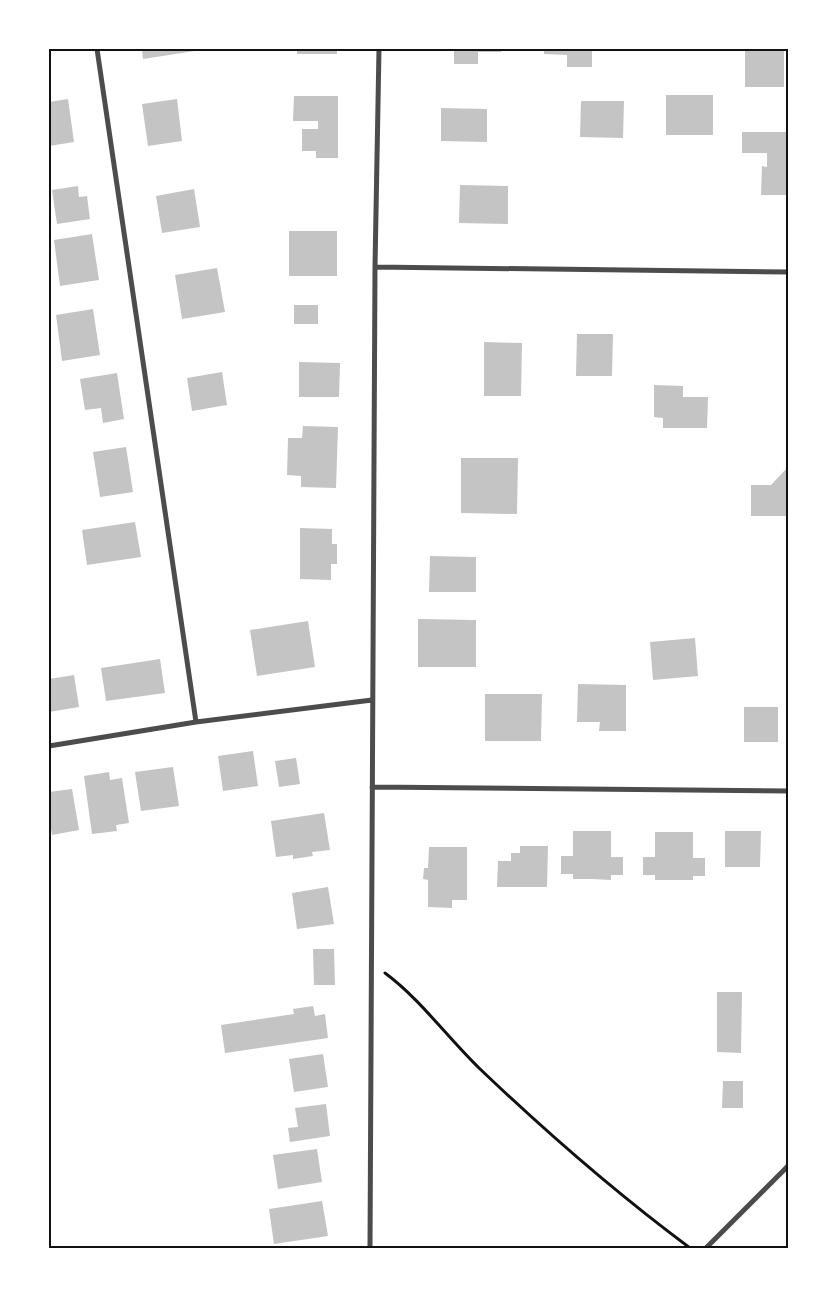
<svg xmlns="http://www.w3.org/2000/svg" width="837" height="1297" font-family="'Public Sans',sans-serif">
<rect width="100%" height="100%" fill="#fff"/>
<path fill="#c4c4c4" d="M142,49H194L195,51L143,59Z
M297,49H337V54H297Z
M454,49H502L501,52H478V64H454Z
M544,49H592V67H567V55L544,54Z
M760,49H776V51H784V87H745V51H760Z
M666,95H713V135H666Z
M294,96H338V158H316V151H302V129H318V121H293Z
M68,99L74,142L49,146V102Z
M177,99L182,141L148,146L142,104Z
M581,101H624L623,138L580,137Z
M441,108L487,109V142L441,141Z
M742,132H787L788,191H786V195H761L762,166L767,167V153H742Z
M460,185L508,186V224L459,223Z
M78,186L79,197L87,196L90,219L57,224L52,190Z
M194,189L200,227L162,233L156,196Z
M289,231H337V276H289Z
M92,234L99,280L60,286L54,240Z
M217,268L225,312L182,319L175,275Z
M294,305H318V324H294Z
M93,309L100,355L62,361L56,315Z
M577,334H613L612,376H576Z
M484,342L522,343L521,396H484Z
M299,362L340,363L339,397H299Z
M222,372L227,405L192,411L187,378Z
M117,373L124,419L103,423L101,408L85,410L80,379Z
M654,385L683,386V397H708L707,428H663V418L654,417Z
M303,426L338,427L336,488L301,487V476L287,475L288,438H302Z
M126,447L133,492L100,497L93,452Z
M461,458H518L517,514L461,513Z
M788,467V516H751V485H771Z
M135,522L141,557L87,565L82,530Z
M300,528L332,529V544H337V564H331V580L300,579Z
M430,556L476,557V592H429Z
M418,619L476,620V667H418Z
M308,621L315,667L257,676L250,630Z
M695,638L698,676L653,680L650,642Z
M160,659L165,693L106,701L101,668Z
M74,675L79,707L49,712V679Z
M578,684L626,685V731H599L600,722H577Z
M485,694H542L541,741H485Z
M744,707H778V742H744Z
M253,751L258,786L223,791L218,756Z
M296,758L300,784L279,787L275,761Z
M173,767L179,806L141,811L135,772Z
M109,772L110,780L122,778L129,823L116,825L117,831L92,834L84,776Z
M72,789L79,830L52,835L49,815V792Z
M324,813L330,850L312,852L313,856L293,859V855L276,857L271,821Z
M573,831H611V857H623V875H611V880L592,879H573V874H561V856H573Z
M725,831H761L760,867H725Z
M655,832H693V858H705V876H693V880H655V875H643V857H655Z
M520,846H548L547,887H497L498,861H511V853H520Z
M429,847H467V900H452V908L428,907V880L423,879L424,868H428Z
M328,887L334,924L297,929L292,893Z
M313,949H334L335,985H314Z
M717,992H742L741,1053L717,1052Z
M313,1006L315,1016L325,1014L328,1038L225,1053L221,1025L294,1014L293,1009Z
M323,1054L328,1087L294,1092L289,1059Z
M723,1081H743V1108H722Z
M326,1104L330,1136L290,1142L288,1128L298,1127L295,1108Z
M317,1149L322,1182L278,1189L273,1155Z
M322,1201L328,1236L274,1244L269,1209Z"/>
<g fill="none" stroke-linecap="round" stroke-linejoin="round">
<path stroke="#111" stroke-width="3" d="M385,973C419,998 448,1038 479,1068C546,1132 616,1193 690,1248"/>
<path stroke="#4c4c4c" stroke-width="5" d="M97,49L196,722
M375,267L788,272
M49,746L196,722L372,700
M372,787L788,791
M370,1248L375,267L379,49
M706,1248L788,1166"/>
</g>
<rect width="837" height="1297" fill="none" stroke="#ffffff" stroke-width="100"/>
<rect x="50" y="50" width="737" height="1197" fill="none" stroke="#111" stroke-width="2"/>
</svg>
